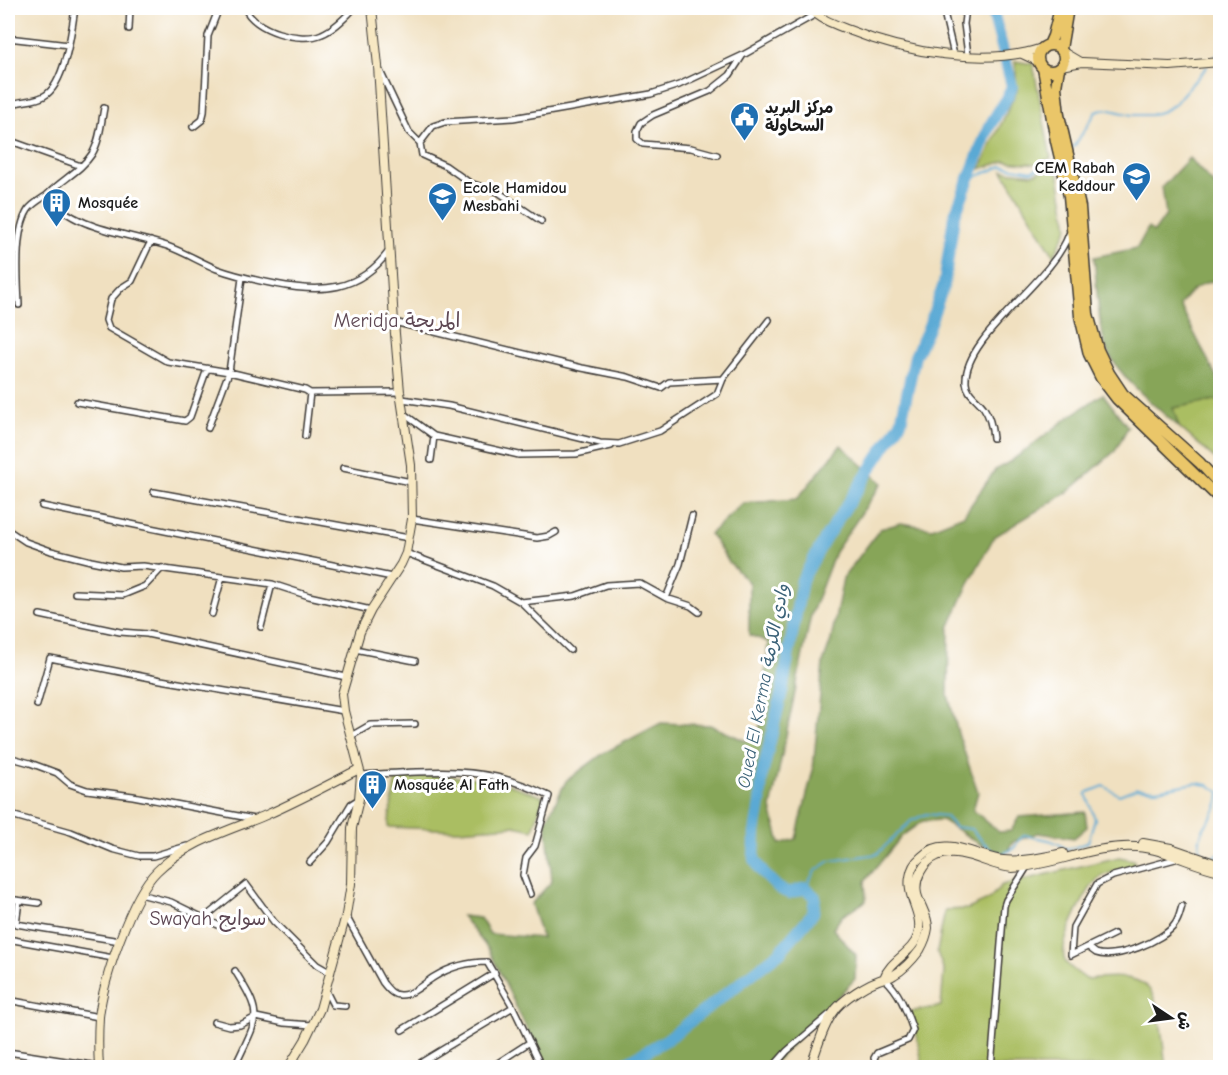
<svg xmlns="http://www.w3.org/2000/svg" width="1228" height="1075" font-family="'Comic Neue','Playpen Sans Arabic',sans-serif">
<rect width="100%" height="100%" fill="#fff"/>
<filter id="ink" filterUnits="userSpaceOnUse"><feTurbulence type="fractalNoise" baseFrequency=".0167" numOctaves="2"/><feDisplacementMap in="SourceGraphic" scale="12" xChannelSelector="R" yChannelSelector="G"/><feConvolveMatrix kernelMatrix="1 2 1 2 8 2 1 2 1" color-interpolation-filters="sRGB"/></filter>
<filter id="wash" filterUnits="userSpaceOnUse"><feTurbulence type="fractalNoise" baseFrequency=".008" numOctaves="4" result="noise"/><feDisplacementMap in="SourceGraphic" scale="24" xChannelSelector="R" yChannelSelector="G"/><feGaussianBlur stdDeviation="1.35" result="paint"/><feColorMatrix in="noise" values="0 0 0 0 0 0 0 0 0 0 0 0 0 0 0 0 0 1.4 0 .05"/><feComposite in="paint" operator="in"/></filter>
<g filter="url(#wash)">
<rect width="100%" height="100%" fill="#f0e0c0"/>
<path fill="#aabe62" stroke="#636d3f" stroke-width="1.5" d="M1015,61L1033,64L1051,158L1037,164L1005,161L980,169L1017,90Z
M1057,165L1068,227L1054,256L1003,171L1033,174Z
M1220,399V463L1179,427L1172,408Z
M426,775L494,779L544,797L533,830L514,826L458,830L388,827L396,777Z
M1119,857L1134,860V866C1123,869 1109,872 1099,878C1086,888 1057,946 1065,961C1069,968 1080,974 1086,979C1104,978 1131,973 1146,986C1161,997 1163,1048 1166,1067H923L917,1037L909,1012L941,1006L944,971L937,952L945,910L968,909L988,900L1002,885Z"/>
<path fill="#87a558" stroke="#52603a" stroke-width="1.5" d="M1189,158L1220,191V280C1202,281 1190,290 1180,305L1220,384V399L1173,408L1179,427C1158,409 1112,371 1105,344C1097,316 1097,285 1094,257L1137,248L1148,228L1154,232L1166,215L1162,187Z
M1103,394L1128,427L1115,451L1068,492L994,537L968,585L949,628L948,695L958,733L978,792L973,810L999,832L1011,831L1019,817L1085,812L1087,827L1074,838L1038,833L1013,842L1005,855L983,846L942,820L923,821L902,836L865,881L866,901L842,916L833,929L856,955L855,979L770,1067H545L489,950L462,916L480,918L490,934L542,938L531,904L552,881L546,821L566,781L604,753L661,723L710,725L746,741L760,727L768,642L749,635V583L729,562L710,534L743,503L797,499L841,445L882,483L835,552L811,615L771,808L780,844L796,839L813,770L823,663L831,640L843,578L880,529L901,523L932,528L964,515L995,470L1011,461L1069,417Z"/>
<g fill="none" stroke-linecap="round" stroke-linejoin="round">
<path stroke="#5aa9d4" stroke-width="2" d="M1212,60L1220,51
M1071,149L1075,145L1096,112L1106,109L1132,115H1151L1163,111L1174,105L1181,96L1207,67
M968,180L1002,166L1032,171L1057,160
M1209,859L1220,854
M805,888L815,871L830,861L877,854L911,821L926,814L945,816L955,827L971,829L992,851L1003,854L1014,848L1019,840L1025,835C1043,841 1049,836 1066,849L1076,847L1088,842L1095,819L1086,793L1104,786L1119,795L1137,788L1156,790L1196,783L1208,785L1220,792C1220,819 1195,824 1200,852L1205,856"/>
<path stroke="#5aa9d4" stroke-width="12" d="M617,1068L666,1040L779,953L813,913L815,897L805,888L789,893L778,888L763,873L754,859L755,833L760,803L762,775L782,691L802,580L825,539L901,422L915,356L927,331L944,284L954,217L989,127L1010,92L1012,86L992,8"/>
</g>
</g>
<g filter="url(#ink)">
<g fill="none" stroke-linecap="round" stroke-linejoin="round">
<defs>
<path id="street" d="M245,8C253,30 301,44 322,34C334,29 346,17 354,8
M943,8L954,55
M966,8L964,24L968,55
M129,29L130,8
M8,38L69,45
M380,71L409,132L420,143L433,126L445,122L513,118L651,94L679,85L743,55
M8,106C18,100 34,102 44,96C65,85 72,29 75,8
M193,127L202,120L204,112L208,36L219,8
M8,140L81,166
M420,143L422,155L446,166L470,183L498,192L541,221
M717,155L691,148L643,144L637,139V131L641,123L653,115L710,91L730,75L743,55L816,14
M47,195C61,180 81,171 92,154C100,141 101,123 104,108
M151,241L132,281L121,288L111,299L106,320L109,328L168,362L229,372L305,390L310,393L400,392
M19,305C18,279 14,232 28,210C32,204 41,199 47,195C73,230 128,233 167,246C184,252 200,262 217,269C236,276 255,280 275,284C321,293 359,292 389,251
M394,322L582,368L628,377L661,388L669,382L723,379
M402,399L449,406L600,443L619,444L660,431L717,394L723,379L769,320
M77,402L185,421L190,417L207,369
M404,414L434,436L519,455L576,454L611,446
M208,428L229,372L242,278
M305,436L310,393
M993,438C992,427 990,417 984,408C977,398 967,394 966,382C963,337 1052,282 1069,234
M431,460L434,436
M343,468L411,482
M154,492L409,538
M42,506L392,577
M412,519L537,538L549,536L556,532
M8,530L26,542L51,551L91,561L121,567L143,566L272,584L309,596L371,610
M406,553L493,586L521,602L570,650
M75,593L123,595L145,586L162,568
M666,598L680,564L692,516
M521,602L575,596L606,585L639,583L666,598L691,606L699,612
M212,614L222,577
M40,615L120,632L147,634L346,677
M261,627L272,584
M355,649L415,661
M37,705L50,658L161,680L344,711
M351,736L370,725L415,724
M8,757L30,763L57,773L70,784L87,790L133,796L254,819
M361,775C405,773 453,767 496,777C515,781 532,788 549,796L535,846L526,858L523,875L530,894
M11,815L71,832L112,849L139,856H153L187,846
M310,862L328,842L351,804L359,799
M140,894L171,902L226,929
M8,899L39,903
M19,901L16,924L120,941
M346,916L383,983C388,989 393,996 401,995C413,995 424,983 434,977C450,967 467,962 487,962L513,1007L542,1068
M204,918L246,884L274,922L317,965L331,973
M1114,934L1071,955L1073,927L1097,884L1113,876L1179,858
M8,939L113,958
M1088,947C1091,949 1093,951 1096,953C1115,960 1164,941 1175,924C1179,919 1180,912 1182,906
M235,971C263,1016 259,1015 237,1062
M326,991L333,1005L345,1006
M8,1000L99,1017
M214,1022L229,1026L240,1025L256,1017L284,1023L312,1025
M402,1030L495,973
M8,1052L98,1066
M813,1059L824,1068
M412,1068L513,1007
M490,1068L530,1042
M772,1068L787,1051L830,1014
M877,1068L874,1058L877,1053L908,1040L913,1030C906,1010 900,992 884,978
M991,1068L1004,906L1006,900L1027,867"/>
<path id="secondary" d="M810,8C821,20 834,24 849,30C903,52 986,67 1042,48
M1063,52L1080,62
M1022,54L1039,62
M1061,66L1082,62L1170,66L1220,62
M1143,843L1171,848L1220,865
M884,978C890,960 913,953 918,935C924,914 906,898 910,877C911,869 915,862 921,857C945,833 976,857 1003,860C1022,862 1045,857 1063,853
M99,1068C98,1051 98,1034 99,1017C103,981 131,896 157,871C186,842 229,831 266,815C298,801 328,785 359,769
M288,1068L305,1040L320,1009L346,915L351,884L352,828L359,799L361,775L344,711L342,694L360,632L371,610L401,564L406,553L412,519L411,465L400,392L394,322L378,66L372,8
M810,1068C817,1050 822,1028 833,1013C841,999 870,982 885,978C892,976 888,979 894,975C903,970 914,958 920,950C924,943 927,936 928,928C928,915 920,906 917,894C914,879 923,862 937,856C960,845 988,866 1012,868C1053,866 1094,844 1136,847C1166,849 1191,865 1220,871"/>
<path id="highway" d="M1038 58a13 13 0 1 1 26 0a13 13 0 1 1-26 0Z
M1049,45L1053,36L1060,8
M1061,49L1068,8
M1043,68L1056,141L1069,196L1080,316L1089,354L1101,378L1117,399L1220,499
M1059,68L1056,87L1059,115L1080,207L1088,314L1098,350L1109,373L1123,394L1200,463L1220,485"/>
</defs>
<use href="#street" stroke="#3c3935" stroke-width="8"/>
<use href="#secondary" stroke="#3c3935" stroke-width="10"/>
<use href="#highway" stroke="#3c3935" stroke-width="13"/>
<use href="#street" stroke="#fff" stroke-width="5"/>
<use href="#secondary" stroke="#f7e8c3" stroke-width="8"/>
<use href="#highway" stroke="#eac669" stroke-width="10"/>
</g>
</g>
<defs>
<symbol id="civic-pin" viewBox="-11 -11 22 30"><path d="M0 17L-7.5 6A9.5 9.5 0 1 1 7.5 6Z" fill="#1f6fb2" stroke="#fff"/><path d="M-.6-6.5H3V-4.5H.6V-3L4-1V1h2V6H-6V1h2V-1L-.6-3ZM-1.2 2.5V6h2.4V2.5Z" fill="#fff"/></symbol>
<symbol id="school-pin" viewBox="-11 -11 22 30"><path d="M0 17L-7.5 6A9.5 9.5 0 1 1 7.5 6Z" fill="#1f6fb2" stroke="#fff"/><path d="M0-5L7-2L0 1L-7-2ZM-4 1L0 2.5L4 1V4Q0 6-4 4Z" fill="#fff"/></symbol>
<symbol id="building-pin" viewBox="-11 -11 22 30"><path d="M0 17L-7.5 6A9.5 9.5 0 1 1 7.5 6Z" fill="#1f6fb2" stroke="#fff"/><path d="M-4-6H4V6H1V3H-1V6H-4ZM-2.5-4.3h1.7v1.8h-1.7ZM.8-4.3h1.7v1.8H.8ZM-2.5-1h1.7V.8h-1.7ZM.8-1h1.7V.8H.8Z" fill="#fff"/></symbol>
</defs>
<g fill-rule="evenodd">
<use href="#civic-pin" x="728" y="100" width="33" height="45"/>
<use href="#school-pin" x="1120" y="160" width="33" height="45"/>
<use href="#school-pin" x="426" y="180" width="33" height="45"/>
<use href="#building-pin" x="40" y="186" width="33" height="45"/>
<use href="#building-pin" x="356" y="768" width="33" height="45"/>
</g>
<g text-anchor="middle" stroke-width="6" stroke-linejoin="round" paint-order="stroke">
<g font-size="16" font-weight="bold" fill="#1c1c1c" stroke="#fff" text-anchor="start">
<text x="765" y="113">مركز البريد<tspan x="765" dy="18">السحاولة</tspan></text>
<text x="1115" y="173" text-anchor="end">CEM Rabah<tspan x="1115" dy="18">Keddour</tspan></text>
<text x="463" y="193">Ecole Hamidou<tspan x="463" dy="18">Mesbahi</tspan></text>
<text x="78" y="208">Mosquée</text>
<text x="394" y="790">Mosquée Al Fath</text>
</g>
<g font-size="18" font-style="italic" fill="#3b6278" stroke="#fff">
<text transform="translate(763 686) rotate(-79)" y="6">Oued El Kerma وادي الكرمة</text>
</g>
<g font-size="20" fill="#5e4854" stroke="#fff">
<text x="397" y="327">Meridja المريجة</text>
<text x="208" y="925">Swayah سوايح</text>
</g>
</g>
<rect width="1228" height="1075" fill="none" stroke="#fff" stroke-width="30"/>
<g transform="translate(1171 1018) rotate(103)" stroke="#ffffff" stroke-width="4.5" paint-order="stroke">
<path d="M0-4.5L10 22L0 15L-10 22Z" fill="#1c1c1c"/>
<text y="-9" font-size="16" font-weight="bold" text-anchor="middle" fill="#1c1c1c">ش</text>
</g>
</svg>
